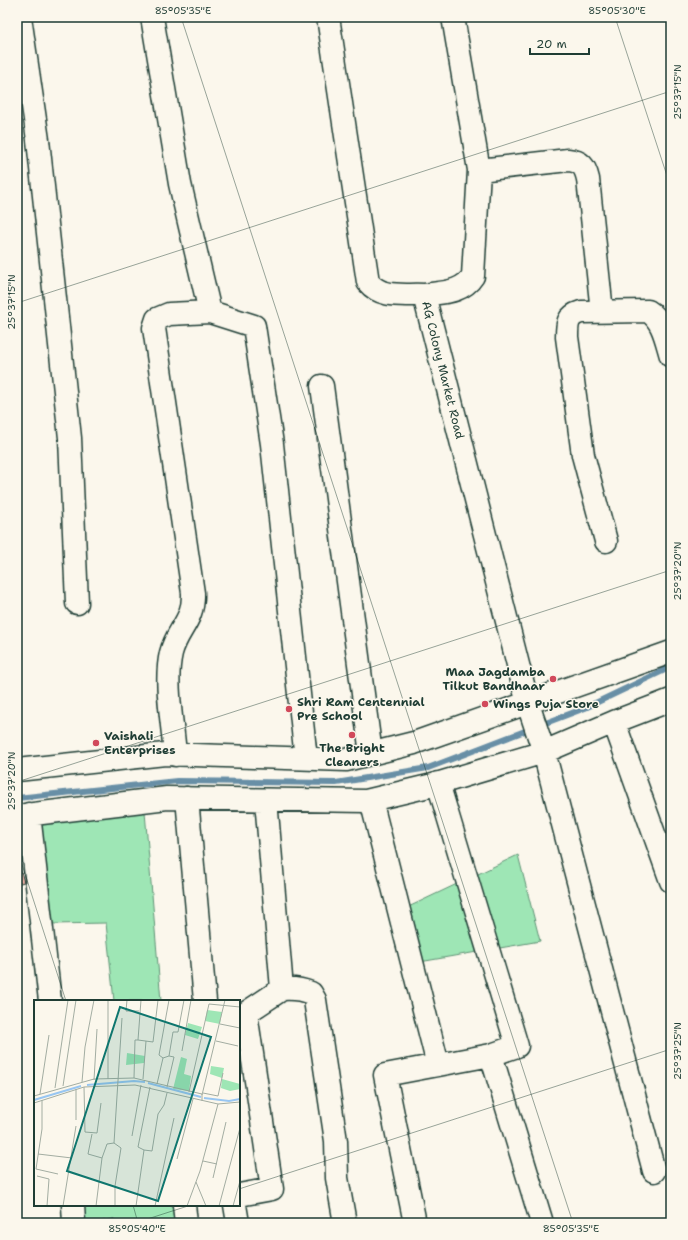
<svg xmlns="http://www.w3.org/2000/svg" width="688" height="1240" font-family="'Shantell Sans',sans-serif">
<rect width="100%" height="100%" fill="#fbf7ec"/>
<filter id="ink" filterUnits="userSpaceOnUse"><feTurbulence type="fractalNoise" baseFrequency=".025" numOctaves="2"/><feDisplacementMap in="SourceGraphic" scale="8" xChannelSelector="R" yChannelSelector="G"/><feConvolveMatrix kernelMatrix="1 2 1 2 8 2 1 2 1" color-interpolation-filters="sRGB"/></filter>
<g filter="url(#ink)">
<path fill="#9ee6b5" stroke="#5e9274" d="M144,800L161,1001H114L106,923L53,924L40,861L35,821Z
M518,855L540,941L414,963L400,911Z
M84,1205H181L183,1223H79Z"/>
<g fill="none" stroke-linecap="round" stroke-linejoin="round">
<path stroke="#688fa6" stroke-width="6" d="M17,798L177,781L336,783L428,768L585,708L671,667"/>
</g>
<path fill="#e3aa9f" stroke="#1f3d34" d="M25,824L29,857L17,858V825Z
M17,858L24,882L17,884Z
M114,1219L115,1223H95Z"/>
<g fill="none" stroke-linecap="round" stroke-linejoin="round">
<defs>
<path id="minor" d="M20,17L38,140L70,438L77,603
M152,17L180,184L210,312L254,326L272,444L306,759
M328,17L368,282C382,299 403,294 424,295
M453,17L479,170L473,276C462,293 443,292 424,295L528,704L544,752L654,1171
M479,170L568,160C581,161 585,166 588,179L602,312
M322,386L371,754
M606,541L583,455L567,337C567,324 567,316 581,312L648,311C663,320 666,340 671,356
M614,722L671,881
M175,755C173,724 164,683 171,653C177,629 194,621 193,593L154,328L157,319L169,314L210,312
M17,770L165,754L346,760L414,743L671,652
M438,783L517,1046L491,1055
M187,798L205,1001
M266,800L282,989C294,988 301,989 311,993L315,1000L336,1141L337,1178L345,1223
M371,800L438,1065
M29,814L50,1001
M17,816L167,798L366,801L433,785L544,752L614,722L671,700
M239,1195L272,1189L246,1013L282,989
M73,1205L74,1223
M184,1205L186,1223
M235,1205L238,1223
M415,1223L385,1075L491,1055L542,1223"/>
</defs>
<use href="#minor" stroke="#1f3d34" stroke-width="25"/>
<use href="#minor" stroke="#fbf7ec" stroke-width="22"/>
</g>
</g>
<path fill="none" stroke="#1f3d34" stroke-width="1" stroke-opacity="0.45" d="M181,17L573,1223M615,17L671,188M17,303L671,91M17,782L671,570M17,849L66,1001M239,1189L671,1049M133,1205L138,1223M135,1223L191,1205"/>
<g fill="#d1495b" stroke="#fbf7ec" stroke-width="1.5">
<circle cx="553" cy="679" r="4"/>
<circle cx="485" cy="704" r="4"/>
<circle cx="289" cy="709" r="4"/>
<circle cx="352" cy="735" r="4"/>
<circle cx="96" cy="743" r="4"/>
</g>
<g text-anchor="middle" stroke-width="3" stroke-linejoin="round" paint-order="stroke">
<g font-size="12" fill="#1f3d34" stroke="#fbf7ec">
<text transform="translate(443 370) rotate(76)" y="4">AG Colony Market Road</text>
</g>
<g font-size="12" font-weight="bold" fill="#1f3d34" stroke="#fbf7ec" text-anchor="start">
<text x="545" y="676" text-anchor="end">Maa Jagdamba<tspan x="545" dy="14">Tilkut Bandhaar</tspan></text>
<text x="297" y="706">Shri Ram Centennial<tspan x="297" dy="14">Pre School</tspan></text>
<text x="493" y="708">Wings Puja Store</text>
<text x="104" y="740">Vaishali<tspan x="104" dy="14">Enterprises</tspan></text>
<text x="352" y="752" text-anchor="middle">The Bright<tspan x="352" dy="14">Cleaners</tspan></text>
</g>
</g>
<g transform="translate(34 1000)">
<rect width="206" height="206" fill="#fbf7ec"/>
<path d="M173,10L188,12L186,24L171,21ZM154,23L168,27L164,39L151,35ZM93,53L111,56L110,63L92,65ZM147,57L153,59L150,74L157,76L155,91L139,89ZM177,66L190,68L188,78L176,74ZM188,79L206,84V89L196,91L187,88Z" fill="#9ee6b5"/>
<path fill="none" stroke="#98c6f2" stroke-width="2" d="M114,83L167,97M53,85L100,81L111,82M170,98L195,101L206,99M0,100L47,86"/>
<path fill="none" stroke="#a3ada2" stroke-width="1" d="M93,0L92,11H105M107,0L104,40L119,42L124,0M186,24L206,28M182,41L204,46M148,51L157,0M129,58L135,56L139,32H144L150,0M100,78L101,40H104M74,79V0M109,79L112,41M60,80L63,29M48,82L51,47L60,0M123,84L129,58L125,55L135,0M29,86L42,0M50,87L51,132L63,133L67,103M133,87L140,57L135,56M21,88L34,0M42,89V120M155,92L175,4L206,7M169,93L184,96L189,73M6,94L15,35M168,95L191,0M0,96L60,79L100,78L168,94V101M8,100V129L2,169L24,174M0,103L50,87L101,85L184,104L206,102M58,134L54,154L68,158M98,136L107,85M80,143L87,148L81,186V206M110,150L118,151L124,114L130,105L133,93M4,154L38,158M143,159L159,99M169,161L183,164M3,176L15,179L13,206M179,178L192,122M162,182L172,206M29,206L42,126M62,206L68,158L73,144L80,143L88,18M102,206L110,150L104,147L116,87M121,206L140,118M153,206L166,171L184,104M185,206L206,128M199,206L206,181"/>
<path fill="#0f766e" fill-opacity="0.15" stroke="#0f766e" stroke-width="2" d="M86,7L177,37L124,201L33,171Z"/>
<rect width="206" height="206" fill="none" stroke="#1f3d34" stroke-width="2"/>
</g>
<rect width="688" height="1240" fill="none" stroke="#fbf7ec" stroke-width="44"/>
<path d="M530 48v6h59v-6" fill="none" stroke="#1f3d34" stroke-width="2"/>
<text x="536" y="48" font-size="12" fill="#1f3d34" stroke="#fbf7ec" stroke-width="3" paint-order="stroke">20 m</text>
<rect x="22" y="22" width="644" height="1196" fill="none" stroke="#1f3d34" stroke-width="1.5"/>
<g font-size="10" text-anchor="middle" fill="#1f3d34">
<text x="183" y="14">85°05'35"E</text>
<text x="617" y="14">85°05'30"E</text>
<text transform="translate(677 92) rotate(-90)" y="4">25°37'15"N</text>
<text transform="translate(11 302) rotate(-90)" y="4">25°37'15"N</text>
<text transform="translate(677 571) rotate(-90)" y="4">25°37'20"N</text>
<text transform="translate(11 781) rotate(-90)" y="4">25°37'20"N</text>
<text transform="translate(677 1051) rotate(-90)" y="4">25°37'25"N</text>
<text x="137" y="1232">85°05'40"E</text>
<text x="571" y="1232">85°05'35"E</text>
</g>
</svg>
